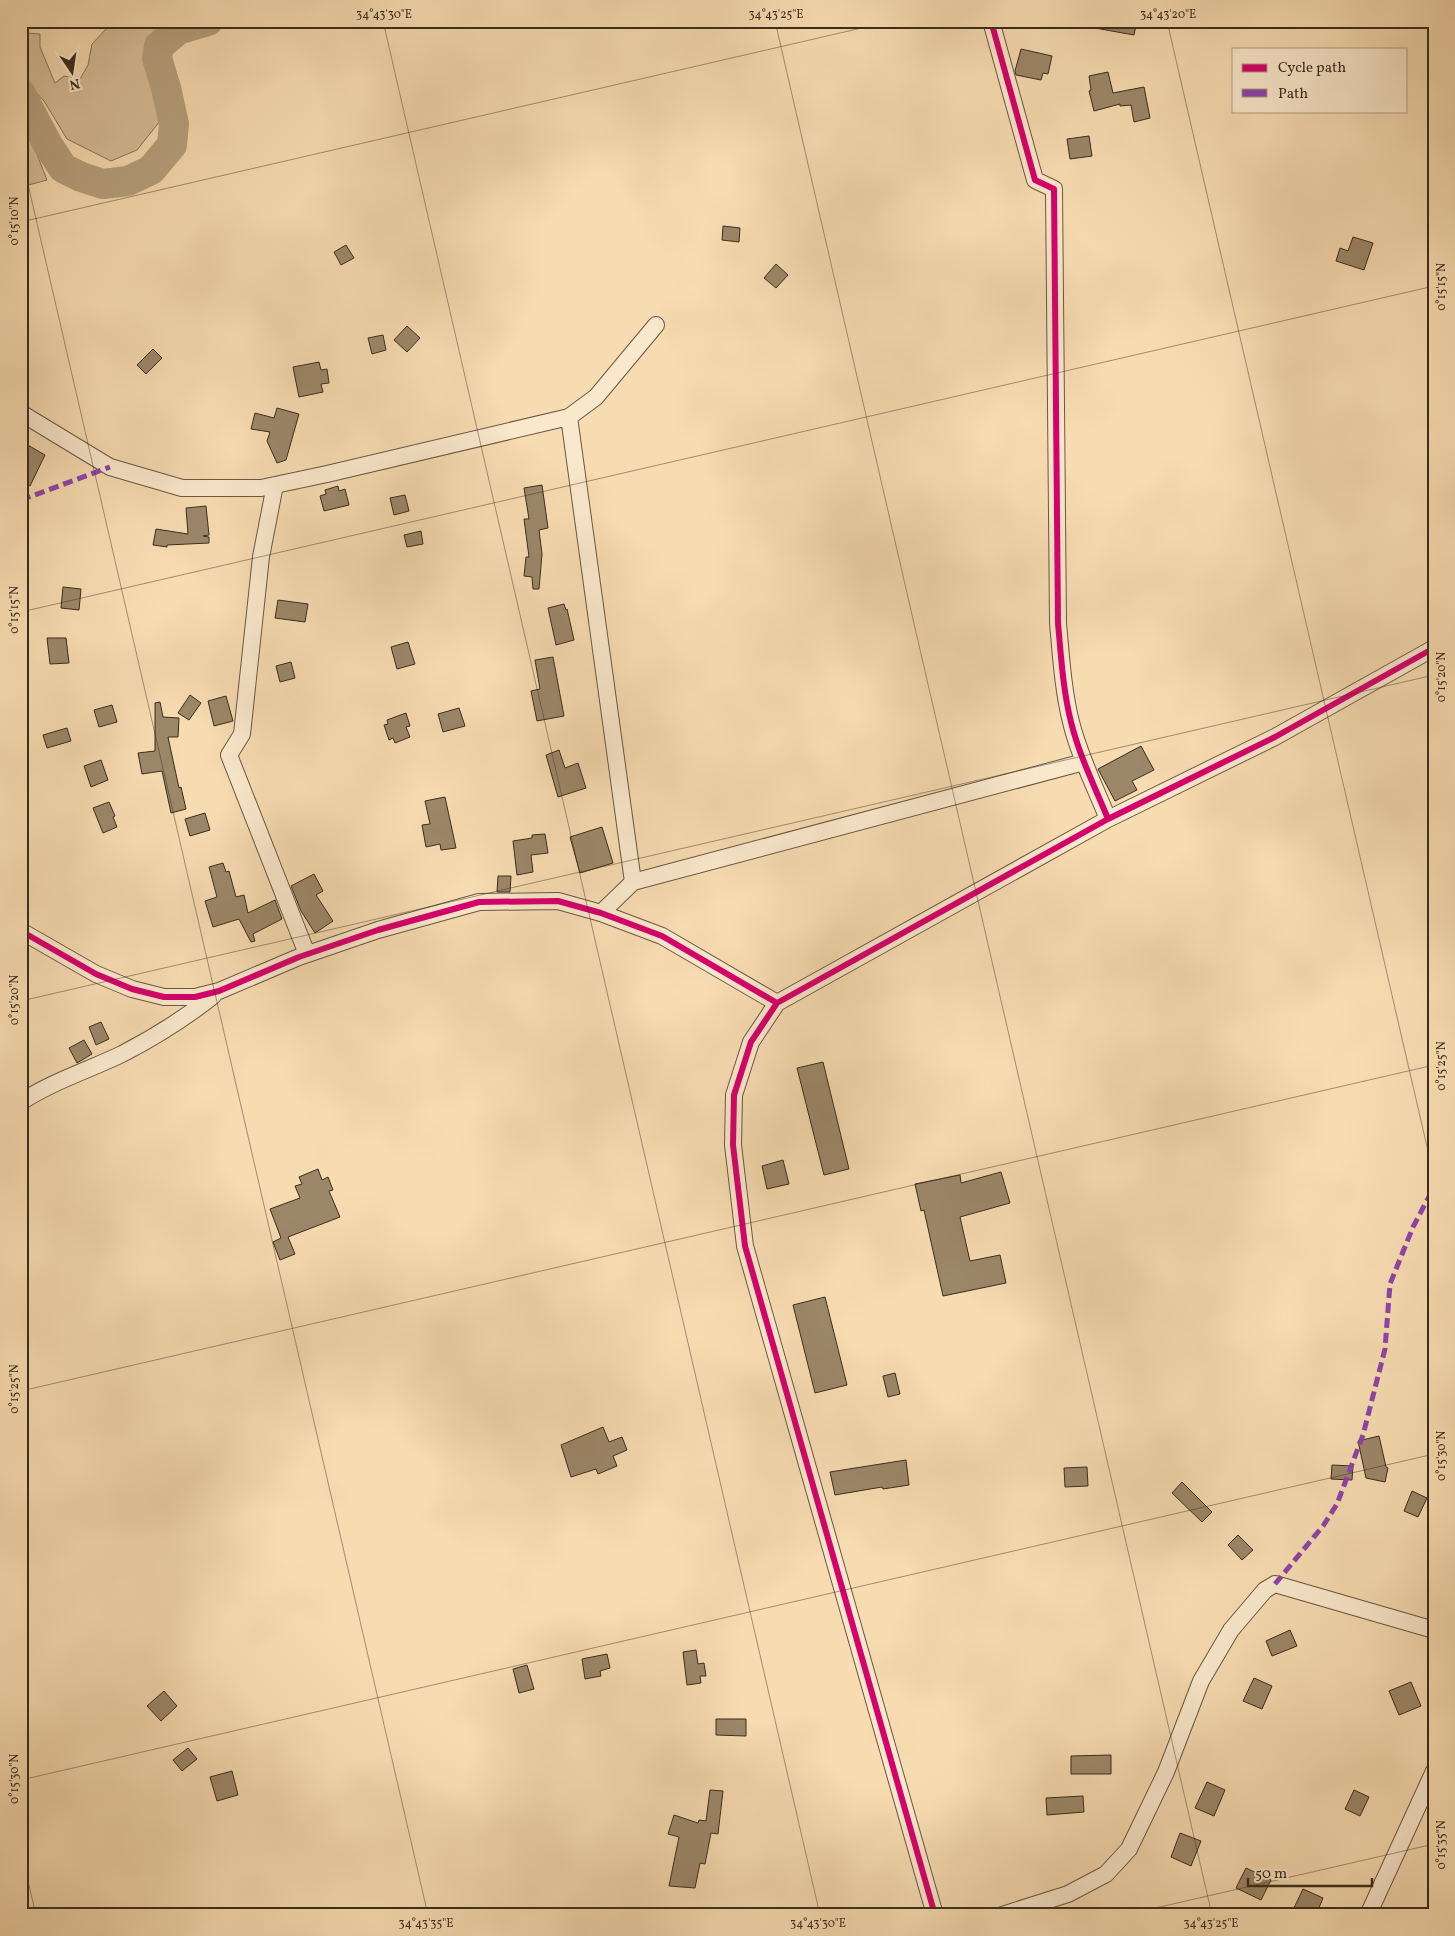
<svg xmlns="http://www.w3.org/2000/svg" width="1455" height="1936" font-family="Vollkorn,serif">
<rect width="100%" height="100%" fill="#f7dbb1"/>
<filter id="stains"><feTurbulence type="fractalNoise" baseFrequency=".004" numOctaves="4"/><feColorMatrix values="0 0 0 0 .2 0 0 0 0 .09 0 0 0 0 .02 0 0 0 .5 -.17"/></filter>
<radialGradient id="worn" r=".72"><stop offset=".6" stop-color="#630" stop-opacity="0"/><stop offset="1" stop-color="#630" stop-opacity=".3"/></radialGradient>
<path fill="#d7bd98" stroke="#88755a" d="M111,21L167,22L155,33L146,61L164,116L137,150L111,161L67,139L44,101L21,76V30L26,33L40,34V47L55,83L64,76L80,79L88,65L92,44L109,26Z
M21,126L33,144L47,180L21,187Z"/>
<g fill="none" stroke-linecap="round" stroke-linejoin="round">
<path stroke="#b6a07e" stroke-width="30" d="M21,94L48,145L63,168L81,177L103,184L128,181L151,170L172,145L174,124L166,88L157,58L159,46L178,30L208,21"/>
</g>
<path fill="#9c8769" stroke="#392d1c" d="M1096,21H1137L1134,35L1095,28Z
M1021,49L1052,56L1048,74L1043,73L1041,80L1016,75L1015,71Z
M1108,72L1113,93L1144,87L1150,118L1134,122L1131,105L1120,106V104L1094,111L1089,91L1091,90L1089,76Z
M1089,136L1092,156L1070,159L1067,139Z
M723,226L740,228L739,242L722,240Z
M1353,237L1373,243L1364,270L1336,261L1340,248L1348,251Z
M346,245L354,258L341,265L334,252Z
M776,264L788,275L776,288L764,278Z
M407,326L420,338L407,352L394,340Z
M383,335L386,350L372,354L368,338Z
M153,349L162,358L146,374L137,365Z
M319,362L321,370L327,369L329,383L321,384L323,392L299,397L293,367Z
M277,408L299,414L286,460L277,463L267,441L270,432L251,429L255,413L274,418Z
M26,444L45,455L30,486L21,482V452Z
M542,485L548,528L539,530L542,554L539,589H533L532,577L524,576L526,557H529L524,519H529L524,488Z
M338,486L339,491L345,489L349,505L324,511L320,496L326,494L325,490Z
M405,495L409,511L394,515L390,498Z
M206,506L209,535L203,536L209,537V543L167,545V547L153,545L156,529L188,534L186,508Z
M421,531L423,544L407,547L404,535Z
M63,587L81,589L79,610L61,608Z
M278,600L308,604L305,622L275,618Z
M564,604L566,610L567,609L574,640L556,645L548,608Z
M47,638H66L69,663L50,664Z
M408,642L415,664L397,669L391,647Z
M553,657L564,716L537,721L531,691L540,689L535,660Z
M291,662L295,678L280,682L276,666Z
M190,695L201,703L189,720L178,713Z
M226,696L233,721L214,726L208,701Z
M160,702L163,717L179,718L178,737H168L179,788L181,787L186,809L171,813L162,771L142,774L138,753L155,751V703Z
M112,705L117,722L99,727L94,710Z
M459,708L465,726L443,732L438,714Z
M406,713L410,726L406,727L410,737L395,743L393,738L389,740L384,725L388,724L387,720Z
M67,728L71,741L47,748L43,735Z
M1141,746L1154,770L1132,781L1137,790L1115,801L1098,769Z
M559,750L565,768L578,763L586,788L558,797L546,755Z
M101,760L108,780L91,787L84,766Z
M445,797L456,848L441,850L440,844L426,847L422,825L430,824L425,801Z
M109,802L115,816L113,817L117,827L103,833L93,808Z
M205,813L210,830L190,836L185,819Z
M602,827L613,863L580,873L570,837Z
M545,834L548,853L531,855L533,872L517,875L513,841L532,838V835Z
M223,863L226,872L229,871L236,897L244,895L248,913L275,900L282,919L253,934L255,941L251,942L239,919L213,927L205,901L217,897L209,867Z
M314,874L323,891L316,895L333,921L315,933L301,911L291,886Z
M498,876H511L510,892H497Z
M101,1022L109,1039L96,1045L89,1027Z
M84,1040L92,1054L77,1063L69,1048Z
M823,1062L849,1169L824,1175L797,1068Z
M783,1160L789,1184L767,1189L762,1166Z
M318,1169L322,1180L328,1177L333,1190L329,1191L340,1217L288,1237L295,1254L280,1260L273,1242L281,1238L270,1209L300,1198L295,1186L302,1184L299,1177Z
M1001,1172L1010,1203L960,1217L970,1261L1000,1255L1006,1283L943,1296L924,1210L921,1211L915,1184L960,1175L961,1183Z
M825,1297L847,1385L815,1393L793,1305Z
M895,1373L900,1394L888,1397L883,1376Z
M603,1427L609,1442L622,1437L627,1450L613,1456L617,1466L598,1474L596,1469L571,1477L561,1445Z
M1379,1436L1386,1467L1388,1468L1385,1482L1366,1478L1358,1441Z
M906,1460L909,1485L883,1489L882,1487L835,1495L830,1472Z
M1332,1465L1353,1466L1352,1480L1331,1479Z
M1087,1467L1088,1486L1065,1487L1064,1468Z
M1182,1482L1212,1512L1202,1522L1172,1493Z
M1412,1491L1427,1498L1418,1517L1404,1511Z
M1238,1535L1253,1550L1242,1560L1228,1545Z
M1290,1630L1297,1646L1272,1656L1266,1641Z
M696,1650L698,1664L704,1663L706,1676H700L701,1683L687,1685L683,1652Z
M607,1654L610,1668L600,1671L601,1676L585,1679L582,1659Z
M527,1665L534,1689L519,1693L513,1669Z
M1254,1678L1272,1686L1262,1709L1243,1701Z
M1411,1682L1421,1706L1399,1715L1389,1691Z
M164,1691L177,1706L161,1721L147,1706Z
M716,1719H746V1736L716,1735Z
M188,1748L197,1759L182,1771L173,1760Z
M1111,1755V1774H1071V1756Z
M232,1771L238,1795L217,1801L210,1777Z
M1207,1782L1225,1790L1214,1816L1195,1808Z
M710,1790L723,1791L718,1834L711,1833L705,1864L700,1863L695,1888L669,1886L679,1837L668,1834L674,1815L698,1823L699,1820L706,1821Z
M1354,1790L1369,1797L1360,1816L1345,1809Z
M1083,1796L1084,1812L1047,1815L1046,1798Z
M1180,1833L1201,1841L1191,1866L1171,1857Z
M1246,1868L1271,1880L1261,1900L1236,1888Z
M1303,1889L1323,1898L1316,1915H1303L1293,1910Z"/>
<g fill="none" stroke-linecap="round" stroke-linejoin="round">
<defs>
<path id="minor" d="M991,21L1035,180L1054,189L1058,623C1061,656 1063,690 1071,722C1079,755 1095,787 1108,819
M21,413L110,467L182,488H261L327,474L569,417L596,397L656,325
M569,417L633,882
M275,485L261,557L242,734L229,755L307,954
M601,913L633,882L1084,762
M21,931L96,974L132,989L164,997H195L219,991L299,957L378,930L479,902L558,901L601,913L662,936L777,1003
M21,1102C53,1081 89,1070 122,1054C155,1037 185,1018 213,996
M935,1915L745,1246L733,1145L734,1095L751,1042L777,1003L1108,819L1275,737L1434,648
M1002,1915L1068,1894L1106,1874L1129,1849L1166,1772L1201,1681L1231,1630L1265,1590L1275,1584L1434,1630
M1368,1915L1434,1771"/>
</defs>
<use href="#minor" stroke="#685841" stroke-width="18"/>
<use href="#minor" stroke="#fae8cc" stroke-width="16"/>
<path stroke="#8e44ad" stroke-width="5" stroke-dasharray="10 5" stroke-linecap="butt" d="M21,500L110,467
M1275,1584L1323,1526L1337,1504L1363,1435L1385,1349L1390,1284L1413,1227L1434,1187"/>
<defs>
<path id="cycleway" d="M991,21L1035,180L1054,189L1058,623C1061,656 1063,690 1071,722C1079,755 1095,787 1108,819
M21,931L96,974L132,989L164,997H195L219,991L299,957L378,930L479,902L558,901L601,913L662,936L777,1003
M935,1915L745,1246L733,1145L734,1095L751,1042L777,1003L1108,819L1275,737L1434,648"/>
</defs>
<use href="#cycleway" stroke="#fae8cc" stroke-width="9"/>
<use href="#cycleway" stroke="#d6006c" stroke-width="6"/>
</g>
<path fill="none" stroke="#392d1c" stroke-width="1" stroke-opacity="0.45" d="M383,21L820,1915M775,21L1212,1915M1167,21L1434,1177M21,154L428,1915M21,222L892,21M21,612L1434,286M21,1001L1434,675M21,1391L1434,1065M21,1780L1434,1454M21,1852L36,1915M1125,1915L1434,1844"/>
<rect width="1455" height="1936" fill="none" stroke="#f7dbb1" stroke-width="55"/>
<rect x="1232" y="48" width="175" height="65" fill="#fae8cc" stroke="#ad9d86"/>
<rect x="1242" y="64" width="25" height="8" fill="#d6006c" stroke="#ad9d86"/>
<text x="1278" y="72" font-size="15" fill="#392d1c">Cycle path</text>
<rect x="1242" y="89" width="25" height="8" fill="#8e44ad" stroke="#ad9d86"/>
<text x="1278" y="98" font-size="15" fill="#392d1c">Path</text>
<g transform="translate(72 72) rotate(167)" stroke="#fae8cc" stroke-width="4" paint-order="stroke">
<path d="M0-4L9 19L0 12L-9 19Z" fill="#392d1c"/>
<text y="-8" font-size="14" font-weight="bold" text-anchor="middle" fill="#392d1c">N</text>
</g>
<path d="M1248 1878v8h124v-8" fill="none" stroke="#392d1c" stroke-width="2.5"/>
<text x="1255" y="1878" font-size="15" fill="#392d1c" stroke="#fae8cc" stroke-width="4" paint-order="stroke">50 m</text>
<rect x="28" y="28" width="1400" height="1880" fill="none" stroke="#392d1c" stroke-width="2"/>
<g font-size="12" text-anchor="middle" fill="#392d1c">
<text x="384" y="18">34°43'30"E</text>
<text x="776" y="18">34°43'25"E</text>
<text x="1168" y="18">34°43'20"E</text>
<text transform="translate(14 221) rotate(-90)" y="4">0°15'10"N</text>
<text transform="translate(1441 287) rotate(-90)" y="4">0°15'15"N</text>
<text transform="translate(14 610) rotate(-90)" y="4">0°15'15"N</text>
<text transform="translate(1441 677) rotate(-90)" y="4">0°15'20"N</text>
<text transform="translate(14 1000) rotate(-90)" y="4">0°15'20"N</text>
<text transform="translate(1441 1066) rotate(-90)" y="4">0°15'25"N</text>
<text transform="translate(14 1389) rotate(-90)" y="4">0°15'25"N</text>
<text transform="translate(1441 1456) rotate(-90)" y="4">0°15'30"N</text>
<text transform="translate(14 1779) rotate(-90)" y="4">0°15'30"N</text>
<text transform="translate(1441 1845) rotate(-90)" y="4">0°15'35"N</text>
<text x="426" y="1927">34°43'35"E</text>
<text x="818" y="1927">34°43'30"E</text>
<text x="1211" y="1927">34°43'25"E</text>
</g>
<rect width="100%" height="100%" filter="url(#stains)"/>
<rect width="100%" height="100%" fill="url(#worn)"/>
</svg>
